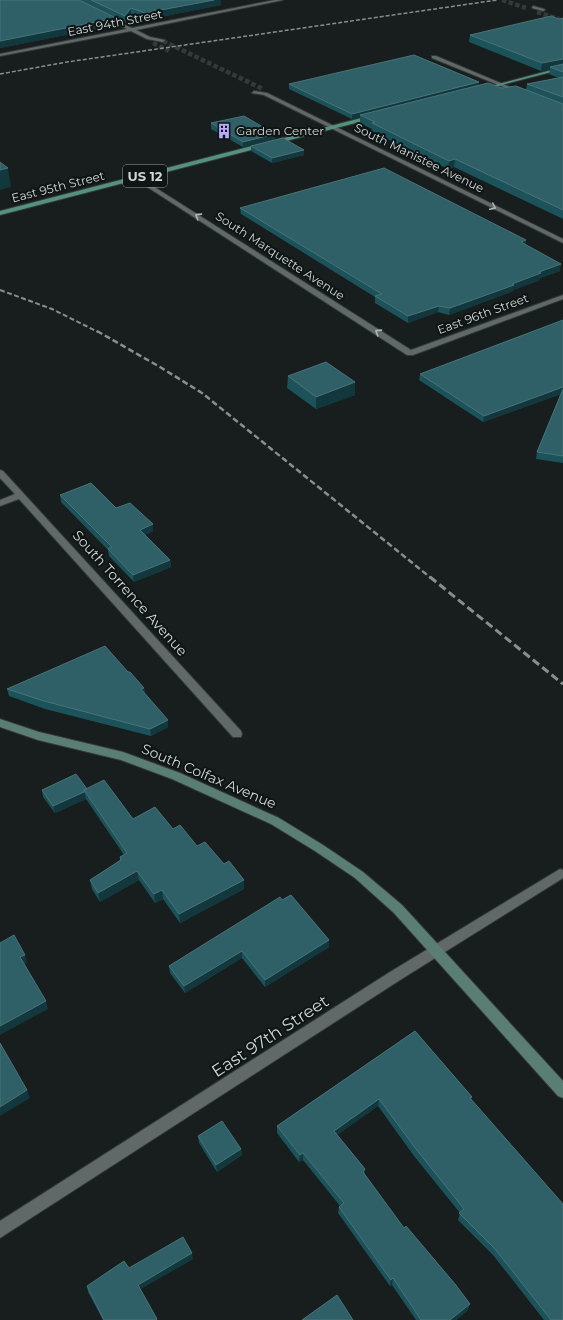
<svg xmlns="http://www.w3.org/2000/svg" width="563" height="1320" font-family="Montserrat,sans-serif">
<rect width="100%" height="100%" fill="#171e1d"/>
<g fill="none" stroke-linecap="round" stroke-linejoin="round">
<path stroke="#333a39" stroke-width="4.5" stroke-dasharray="4.5 2.5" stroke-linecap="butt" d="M502,0L526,8
M537,12L559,19
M163,41L263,89
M153,43L169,51"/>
<defs>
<path id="minor" d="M275,0H283L136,30L150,37L165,40L163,42L147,39L131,31L0,56V54L127,29L102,17L104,15L132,28Z
M533,6L544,9L545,10L543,11L532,8Z
M432,56H436L522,92L518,93L432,58Z
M254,91L267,93L563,239V243L264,95L252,93Z
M137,176L411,350L563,295V299L413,355H407L135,179L134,178Z
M0,470L3,471L241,731L242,734L241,737H233L19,499L0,506V500L15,494L0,478Z
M560,869L563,870V878L400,980L0,1238V1221L390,972Z"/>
<path id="secondary" d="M0,719L39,732L123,752L180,773L279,818L323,845L363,872L402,905L563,1081V1098L558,1096L394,913L355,878L315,851L271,824L172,779L121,760L38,740L0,727Z"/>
<path id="primary" d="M563,67V69L482,90L480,89Z
M373,115L376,117L375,118L0,215V211Z"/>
</defs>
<use href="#minor" stroke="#343939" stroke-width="2"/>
<use href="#secondary" stroke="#343939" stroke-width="2"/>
<use href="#primary" stroke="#343939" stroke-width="2"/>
<use href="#minor" fill="#616968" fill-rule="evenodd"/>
<use href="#secondary" fill="#5a7e73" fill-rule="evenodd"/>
<use href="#primary" fill="#54927f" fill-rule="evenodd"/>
<path stroke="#888e8e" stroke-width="1.5" stroke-dasharray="4 2" stroke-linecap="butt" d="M0,74L67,62L497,0"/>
<path stroke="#888e8e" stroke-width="2" stroke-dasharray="5 2.5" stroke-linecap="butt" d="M0,290L52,309L98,332"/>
<path stroke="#888e8e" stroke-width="2.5" stroke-dasharray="6 3" stroke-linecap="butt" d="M97,331L160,367L202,393L431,578"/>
<path stroke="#888e8e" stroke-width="3" stroke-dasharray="8 4" stroke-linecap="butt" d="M430,577L563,684"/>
</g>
<path fill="#1c525a" d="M0,0H221V5L145,20L131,15L126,23L116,18V25L0,48Z
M563,18V219L454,167L448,169L371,131L372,129L360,123V117L352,119L289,89V84L479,85L502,88L526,90L527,84L559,78L549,74L550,69L541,71L469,42L470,35Z
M211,123L275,139L243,147L211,129Z
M251,146L304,150V155L272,163L251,151Z
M240,208L526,245L560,271L540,278V280L513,290V291L449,315L438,312L408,323L375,303V297L241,214Z
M563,320V463L536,459L537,452L561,394L483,422L419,380L420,374Z
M288,376L355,382V395L316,409L287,388Z
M60,495L116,508L153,524V531L145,535L170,560L171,567L134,582L109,556L108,550L61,502Z
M128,672L144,688L145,694L168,727L151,736L45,709L9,696L7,689Z
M87,789L133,819L173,829L224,864L244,880V889L180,923L163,899L155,903L139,880L100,902L92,889L90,880L120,860V857L124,855L86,799L55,813L43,797L42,790Z
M282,900L329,940V947L265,987L242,958L185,993L170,973L169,966Z
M415,1031L472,1097L471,1099L563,1320H544L493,1255L458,1220L460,1213L414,1156L378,1106L337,1135L365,1169V1175L404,1228L468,1310L456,1320H416L392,1285L390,1286L338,1213L339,1207L340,1206L303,1160L299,1162L277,1133V1126Z
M198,1136L241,1149L242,1155L217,1172L199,1143Z
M193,1259L140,1289L157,1320H103L88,1292L87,1286L129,1268Z"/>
<path fill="#12373c" d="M212,0H221V5L145,20V13Z
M131,8V15L126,23L125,16Z
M116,18V25L0,48V41Z
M563,59V66L550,67V69L541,71L542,63Z
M479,82V87L360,115V117L352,119V114Z
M275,134V139L243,147V142Z
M304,150V155L272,163V158Z
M455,159L454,167L448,169L449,161Z
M8,168L11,187L0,190V170Z
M526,240V247L521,242Z
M561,264L560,271L540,278V280L513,290V291L449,315L450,308L512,284L539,272Z
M439,306L438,312L408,323V316Z
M355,382V395L316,409V397Z
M563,387V393L483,422L484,416Z
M153,524V531L141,537L140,530Z
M170,560L171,567L134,582L133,575Z
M144,688L145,695L141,689Z
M168,720V727L151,736L150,729Z
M84,792L86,799L55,813L53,806Z
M137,871L139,880L100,902L98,893Z
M244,880V889L180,923L179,914Z
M162,890L163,899L155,903L154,894Z
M329,940V947L265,987V980Z
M242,951V958L185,993L184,986Z
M25,955L27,963L22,965L20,957Z
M46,1001L48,1009L0,1035V1026Z
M27,1090L30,1098L0,1116V1107Z
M379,1099L378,1106L333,1138L334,1131Z
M241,1149L242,1155L217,1172L216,1165Z
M303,1153V1160L299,1162L300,1155Z
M365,1169V1176L363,1172Z
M192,1253L193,1259L139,1290L138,1285Z
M393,1278L392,1285L390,1286L391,1280Z
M470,1304L468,1310L456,1320H450Z"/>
<path fill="#2f6068" stroke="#487379" d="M0,0H79L116,18L0,41Z
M91,0H214L145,13L131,8L125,16Z
M551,16L559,19L563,18V59L542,63L470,35Z
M414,55L479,82L352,114L289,84Z
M563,64V72L550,67Z
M563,77V97L527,84Z
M488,83L502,88L516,86L563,104V210L455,159L449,161L372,123L375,122L360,115Z
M244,116L275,134L243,142L211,123Z
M283,138L304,150L272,158L251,146Z
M0,162L8,168L0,170Z
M384,168L526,240L521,242L561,264L539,272L541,273L512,284L514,285L450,308L439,306L408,316L375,296L382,294L240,208Z
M563,320V387L484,416L420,374Z
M326,362L355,382L316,397L288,376Z
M563,389V456L537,452Z
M91,483L116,508L130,503L153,524L140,530L170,560L133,575L108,549L112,547L60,495Z
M105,646L128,672H130L144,688L141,689L168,720L150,729L44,701L7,689Z
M76,774L87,789L84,790V792L53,806L42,790Z
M104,780L133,819L155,807L173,829L180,825L197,846L205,842L224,864L229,861L244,880L179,914L162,890L154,894L137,871L98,893L90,880L121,860L120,857L127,853L84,790Z
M291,895L329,940L265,980L242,951L184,986L169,966L280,897L282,900Z
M14,935L25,955L20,957L46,1001L0,1026V943Z
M415,1031L472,1097L470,1098L563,1204V1320H551L495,1249L459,1213L464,1209L416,1149L379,1099L334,1131L365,1169L363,1172L404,1228L406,1226L455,1284L470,1304L450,1320H421L393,1278L391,1280L339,1207L344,1203L303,1153L300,1155L277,1126Z
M0,1043L27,1090L0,1107Z
M222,1121L241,1149L216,1165L198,1136Z
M183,1237L192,1253L138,1285L157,1319L156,1320H104L87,1286L124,1261L129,1268Z
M337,1295L353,1320H302Z"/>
<defs><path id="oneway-chevron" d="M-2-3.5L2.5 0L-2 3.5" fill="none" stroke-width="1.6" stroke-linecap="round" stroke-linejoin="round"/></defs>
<g stroke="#afb5b5">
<use href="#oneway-chevron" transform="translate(493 207) rotate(26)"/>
<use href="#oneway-chevron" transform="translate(198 216) rotate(-147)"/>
<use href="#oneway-chevron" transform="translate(378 332) rotate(-147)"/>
</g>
<defs>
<symbol id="building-bare" viewBox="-9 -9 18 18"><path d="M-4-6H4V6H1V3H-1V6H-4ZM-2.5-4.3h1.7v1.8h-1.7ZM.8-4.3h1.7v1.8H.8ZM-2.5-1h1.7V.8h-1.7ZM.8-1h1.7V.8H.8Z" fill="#b7abf8" stroke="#0e1514" stroke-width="2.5" paint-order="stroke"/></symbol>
</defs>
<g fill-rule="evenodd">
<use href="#building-bare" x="213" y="120" width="22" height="22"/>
</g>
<g text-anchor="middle" stroke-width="4" stroke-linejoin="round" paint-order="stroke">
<g font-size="12" fill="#d1d6d6" stroke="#0e1514">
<text transform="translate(115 23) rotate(-11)" y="4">East 94th Street</text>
<text transform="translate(419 158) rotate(26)" y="4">South Manistee Avenue</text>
<text transform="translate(58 187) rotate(-14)" y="4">East 95th Street</text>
<text transform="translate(280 256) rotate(33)" y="4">South Marquette Avenue</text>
<text transform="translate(483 314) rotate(-20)" y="4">East 96th Street</text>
</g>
<g font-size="12" fill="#d1d6d6" stroke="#0e1514" text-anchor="start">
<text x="236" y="135">Garden Center</text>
</g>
<rect fill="#0e1514" stroke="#969c9c" stroke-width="1" x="123" y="165" width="44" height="22" rx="3"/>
<g font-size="13" font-weight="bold" fill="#d1d6d6">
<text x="145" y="181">US 12</text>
</g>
<g font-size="14" fill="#d1d6d6" stroke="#0e1514">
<text transform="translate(130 593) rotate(48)" y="5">South Torrence Avenue</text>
<text transform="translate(209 776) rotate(23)" y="5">South Colfax Avenue</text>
</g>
<g font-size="17" fill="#d1d6d6" stroke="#0e1514">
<text transform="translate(270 1036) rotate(-33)" y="6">East 97th Street</text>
</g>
</g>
</svg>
